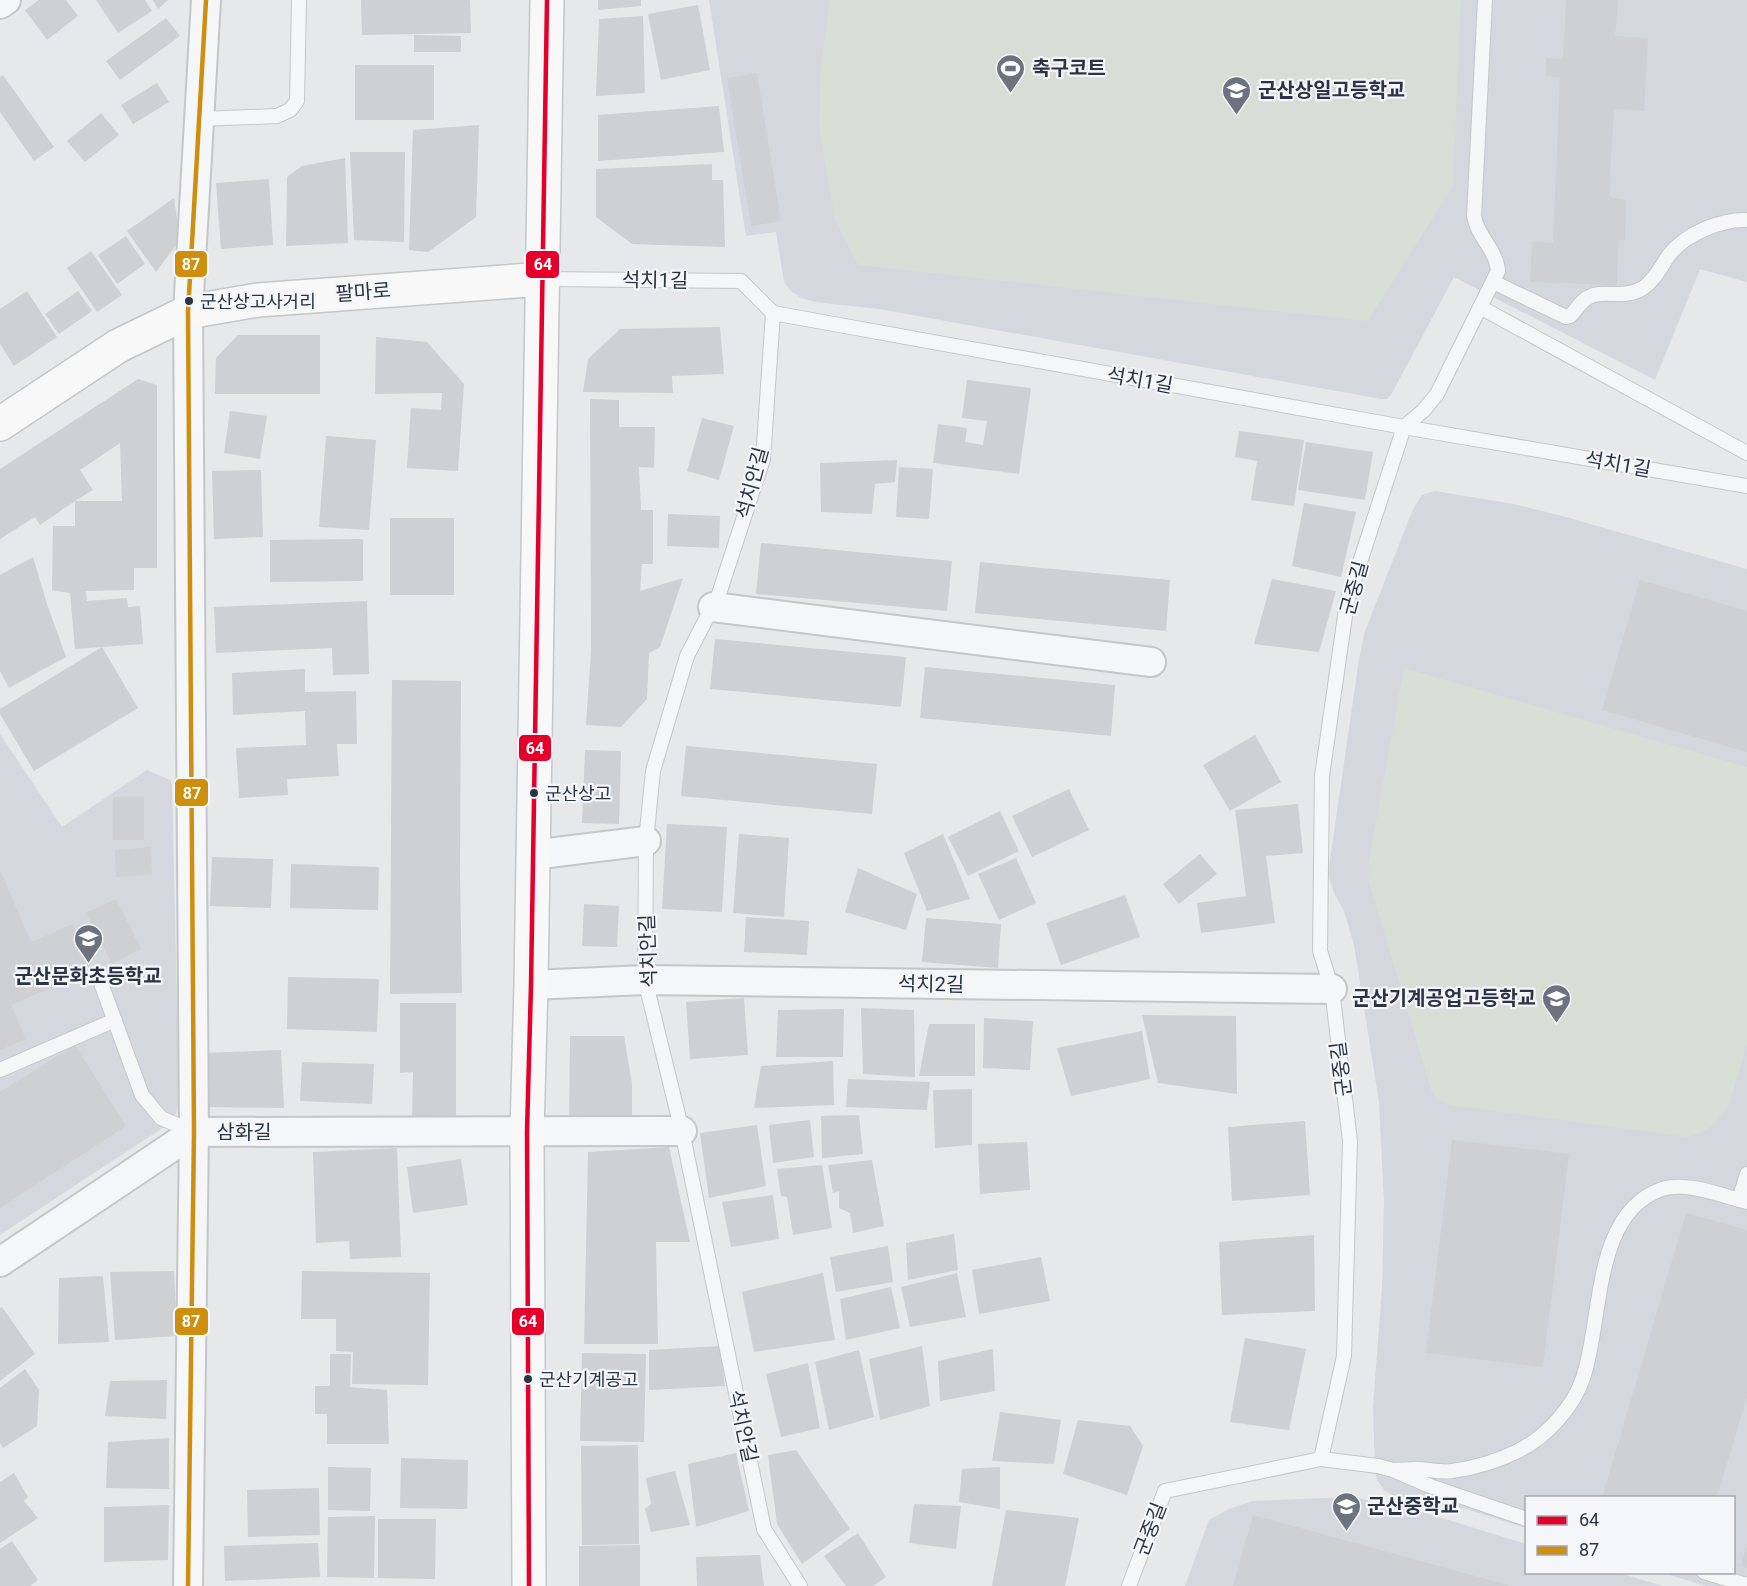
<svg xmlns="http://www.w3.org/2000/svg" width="1747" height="1586" font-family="Roboto,'Noto Sans KR',sans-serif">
<rect width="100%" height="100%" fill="#e6e8ea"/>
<path fill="#d4d7dd" d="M709,0H1747V282L1700,269L1655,380L1454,277L1391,395L1387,399H1381L879,309L815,302L801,298L791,291L784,282L776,232L746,236Z
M1435,491L1514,504L1566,517L1747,569V1586H1706L1663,1573L1734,1572V1498H1526V1528L1466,1509L1397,1497L1385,1491L1377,1480L1375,1472L1373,1406L1382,1288L1384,1201L1379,1102L1354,945L1344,911L1334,893L1328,874L1359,659L1365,631L1413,509L1422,495Z
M0,734L62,827L147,770L170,780L172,784L179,1100L176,1113L167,1125L0,1235Z
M1352,1497L1413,1509L1526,1544V1572L1619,1573L1663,1586H1185L1209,1520L1229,1509L1253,1501Z"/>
<path fill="#d6ded6" d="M830,0H1461L1453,186L1368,321L858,265L835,220L819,129L820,73Z
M1404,668L1747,767V1044L1728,1108L1712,1126L1702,1133L1686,1137L1450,1105L1437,1099L1431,1090L1369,882L1368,866Z"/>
<path fill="#ced0d3" d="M39,0H66L78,16L47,40L25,10Z
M96,0H145L152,11L118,33Z
M153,0H168L158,9Z
M361,0H470L471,33L362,35Z
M598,0H641V6L598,10Z
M1566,0H1618L1615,36L1648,38L1644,111L1614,109L1609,196L1626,201L1625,240H1618L1617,285L1530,282L1532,242L1553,243L1560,77L1546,76V58L1563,59Z
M698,5L710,70L661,80L648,14Z
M643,16L645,93L596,96L599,19Z
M166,18L180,36L120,80L106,61Z
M414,35L461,36V52H414Z
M355,65H434V120H355Z
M757,73L781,221L751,226L727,78Z
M3,75L54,147L34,161L0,112V77Z
M157,83L169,102L133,124L121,105Z
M719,106L724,152L598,161V115Z
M101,113L119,135L85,162L67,141Z
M479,125L476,217L428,252L409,250L413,130Z
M350,152H405L404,242L354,240Z
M345,158L348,243L286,246L287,177L302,166Z
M712,164V180H723L725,247L632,244L596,217V169Z
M269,179L273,245L221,249L216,183Z
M174,198L180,240L156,272L127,231Z
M126,236L145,264L117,284L98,255Z
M91,251L122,295L97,312L67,268Z
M27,291L57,337L14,366L0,344V309Z
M78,291L92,311L59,334L45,314Z
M720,327L724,374L672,376L673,393L583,392L588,359L620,329Z
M238,335H320V394H215L216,358Z
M376,337L427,342L464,384L458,471L407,468L411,408L441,410L442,393L375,394Z
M138,379L157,385V568H134V590L86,591L87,601L127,598L128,607L140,606L143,644L75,649L70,593L52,590L53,526H75V501H122L120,443L80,470L93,490L75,501L40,525L35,517L0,539V469Z
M967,380L1031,388L1019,474L933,463L938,424L967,428L965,442L983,445L987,421L962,418Z
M590,399L619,400V427H655L654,468L639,467L641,510H653V564H642L640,591L683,578L660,647L649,653L647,699L621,727L586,725L591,650Z
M230,411L267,416L260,459L224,453Z
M702,418L734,426L719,480L687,471Z
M1239,431L1304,440L1294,506L1251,500L1257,461L1235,457Z
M326,436L376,440L369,530L319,527Z
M1306,442L1373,452L1365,500L1298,490Z
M897,460L895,482L875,484L872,514L821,512L820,463Z
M899,467L933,469L929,519L896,517Z
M261,470L263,537L214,539L212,471Z
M1304,503L1356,512L1341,577L1292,566Z
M668,514L720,516L719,548L667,546Z
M390,518H454V595H390Z
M363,539V581L270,582V540Z
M761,543L952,561L947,611L756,594Z
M33,557L47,604L66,657L9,688L0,671V575Z
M980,562L1170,580L1166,631L975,613Z
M1272,579L1336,591L1319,652L1254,644Z
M1640,580L1747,611V752L1602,710Z
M367,601L369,674L333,675L332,648L216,653L214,607Z
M715,639L906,657L901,707L710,689Z
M102,647L138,708L34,771L0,714V709Z
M925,667L1115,685L1111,736L920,718Z
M305,669V692L356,691L357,744H337L339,776L287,779L288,795L239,798L236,748L306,745L305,711L233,715L232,673Z
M392,680L461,681L460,873L462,993L390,994Z
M1255,735L1281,782L1230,811L1203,765Z
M686,746L877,764L872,814L681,796Z
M585,750L621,751L619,824L582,823Z
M1069,789L1089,830L1032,857L1012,816Z
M113,797H144V840H113Z
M1298,804L1303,853L1266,856L1275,923L1201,933L1197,903L1246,896L1235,810Z
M1000,811L1019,851L968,876L948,837Z
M667,824L727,827L722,912L662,909Z
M739,834L789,838L784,917L733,913Z
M943,834L970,899L927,911L904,853Z
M150,847L152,874L116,877L115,850Z
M1200,854L1217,874L1179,904L1163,884Z
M212,857L273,859L271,908L210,906Z
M1016,858L1036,903L999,920L978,874Z
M291,864L379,867L378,910L290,908Z
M858,868L917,894L906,930L845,912Z
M0,870L31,942L73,924L92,970L11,1005L26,1039L0,1050Z
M1125,895L1140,937L1061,965L1046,923Z
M116,899L141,949L112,964L86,913Z
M584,904L619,906L617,947L582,946Z
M746,917L809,921L807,955L744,952Z
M926,918L1001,924L998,968L922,962Z
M288,977L379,979L377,1032L287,1029Z
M744,998L748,1055L690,1059L686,1002Z
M400,1003H456V1120L412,1119L413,1072L400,1073Z
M861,1008L914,1010L915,1077L863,1074Z
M844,1009L843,1057H776L778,1010Z
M1142,1015L1236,1016L1237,1094L1158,1083Z
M984,1018L1033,1021L1030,1070L983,1068Z
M929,1024H975V1076H919Z
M1142,1031L1150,1079L1071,1096L1057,1048Z
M570,1036H624L632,1084V1126H569Z
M75,1045L126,1126L0,1208V1092Z
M281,1050L284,1108L206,1107L202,1053Z
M833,1061L834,1105L754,1108L761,1066Z
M302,1062L374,1064L372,1104L300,1101Z
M848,1079L930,1082L927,1110L846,1107Z
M972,1089V1145L935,1148L933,1090Z
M859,1115L863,1154L822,1158L821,1116Z
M810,1120L814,1157L773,1163L769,1125Z
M1305,1121L1310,1195L1232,1201L1228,1127Z
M757,1125L766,1186L709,1198L700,1133Z
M1452,1140L1569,1154L1543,1367L1426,1353Z
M1027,1142L1030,1190L980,1194L978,1144Z
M669,1147L690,1242H656L658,1344H584L588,1152Z
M397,1148L401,1257L350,1259L349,1241L316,1243L313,1152Z
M461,1159L468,1205L413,1213L407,1167Z
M872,1160L884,1226L853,1233L850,1213L839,1208V1191L833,1193L828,1165Z
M822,1165L832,1228L793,1235L787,1197L781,1196L777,1169Z
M773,1195L779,1239L731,1247L722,1202Z
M1686,1213L1747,1230V1397L1717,1497H1611L1603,1495Z
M954,1234L958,1270L908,1280L906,1243Z
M1314,1235L1315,1311L1222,1315L1219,1242Z
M888,1246L893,1282L836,1292L830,1257Z
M1041,1257L1050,1301L979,1314L972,1270Z
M174,1271L177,1336L115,1340L110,1272Z
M302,1271L430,1273L428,1385L352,1384L353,1352L336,1351V1319H301Z
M823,1273L835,1340L754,1352L742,1292Z
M957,1273L966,1317L910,1327L901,1287Z
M103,1276L109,1342L58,1344L59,1278Z
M891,1287L900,1328L846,1340L840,1299Z
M2,1307L35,1354L0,1381V1308Z
M1245,1338L1306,1349L1289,1430L1230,1422Z
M720,1346L725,1386L649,1390V1350Z
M922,1346L930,1406L880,1420L869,1359Z
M993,1349L995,1391L940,1401L938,1361Z
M859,1350L874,1417L829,1430L815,1362Z
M582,1353L646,1354L644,1442L580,1441Z
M330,1354H351L350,1387L387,1390L389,1444H327V1414H315V1386H330Z
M808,1363L820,1428L781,1437L766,1374Z
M25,1369L39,1390L37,1426L3,1448L0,1443V1388Z
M167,1380L166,1419L105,1416L110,1381Z
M1000,1412L1061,1420L1054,1464L992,1461Z
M1078,1420L1130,1426L1143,1446L1127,1495L1063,1474Z
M169,1438V1489L106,1488L108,1442Z
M638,1445L639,1544L582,1545L581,1446Z
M796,1450L850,1529L802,1564L777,1524L768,1455Z
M736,1453L749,1511L696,1527L688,1464Z
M401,1458L468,1460L467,1509L400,1508Z
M328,1467L371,1468L370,1511L328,1510Z
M1000,1467V1509L959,1502L962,1469Z
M675,1471L690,1525L651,1532L645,1509L651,1504L646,1478Z
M14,1473L28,1497L24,1501L38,1518L0,1543V1482Z
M319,1488L320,1535L248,1537L247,1490Z
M914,1504L961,1506L956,1549L909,1543Z
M169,1505L168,1560L104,1562V1507Z
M1006,1510L1079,1518L1065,1586H992Z
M1253,1515L1508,1585V1586H1233Z
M375,1516L374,1578L327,1577L328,1517Z
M378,1519H436L435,1579L378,1578Z
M858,1533L886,1577L873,1586H846L824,1556Z
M12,1541L38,1580L30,1586H0V1549Z
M318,1543L320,1577L225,1581L224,1546Z
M640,1545V1586H579V1546Z
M1746,1547H1747V1568L1741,1566Z
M760,1555L764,1586H697L696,1557Z"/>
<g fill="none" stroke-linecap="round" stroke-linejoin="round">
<defs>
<path id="lane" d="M199,119L277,116L290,110L297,101L299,0
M543,279L741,281L773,313L1404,427L1747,486
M1493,282L1566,317L1570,316C1577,310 1580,301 1589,297C1603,289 1624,300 1643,288C1655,280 1661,266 1669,255C1685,234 1721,219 1747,220
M1480,307L1747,453
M773,313L763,459L719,594L687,656L653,771L646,841L645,980L682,1131L764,1529L800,1586
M1404,427L1423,411L1437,394L1498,271C1497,251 1477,236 1474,216L1485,0
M102,986L142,1095L161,1118L194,1132
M0,1070L115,1020
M1739,1200L1747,1174
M1321,1459L1378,1466L1393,1470L1430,1486L1526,1519
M1393,1470C1401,1470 1408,1469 1416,1469C1428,1469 1441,1473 1452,1471C1474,1468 1498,1461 1518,1451C1546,1437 1573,1408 1583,1378C1603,1320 1592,1213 1662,1189C1687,1181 1723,1196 1747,1202
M1704,1572L1747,1585
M1129,1586L1165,1491L1321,1459L1344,1356L1350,1141L1332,989L1320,951L1322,776L1347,602L1404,427"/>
<path id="street" d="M0,4L6,0
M713,607L1151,662
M532,855L646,841
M531,985L645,980L1332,989
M0,1262L194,1132L682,1131
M188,1586L194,1132L188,312L206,0"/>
<path id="secondary" d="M0,424L118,346L188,312L258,300L543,279
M529,1586L527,1132L531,985L547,0"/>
</defs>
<use href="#lane" stroke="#c4c6c8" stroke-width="16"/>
<use href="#street" stroke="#c4c6c8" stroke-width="32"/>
<use href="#secondary" stroke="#c4c6c8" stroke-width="36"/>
<use href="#lane" stroke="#f5f6f7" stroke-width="14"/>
<use href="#street" stroke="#f5f6f7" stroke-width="28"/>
<use href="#secondary" stroke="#f8f8f8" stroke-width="33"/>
<defs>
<path id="bus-1" d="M529,1586L527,1132L531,985L547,0"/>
<path id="bus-2" d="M188,1586L194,1132L188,312L206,0"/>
</defs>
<use href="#bus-1" stroke="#f4f6f9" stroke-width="9"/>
<use href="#bus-2" stroke="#f4f6f9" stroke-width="9"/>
<use href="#bus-1" stroke="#e4002b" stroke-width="4.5"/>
<use href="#bus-2" stroke="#ce8f0e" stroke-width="4.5"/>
</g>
<defs>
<symbol id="stadium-pin" viewBox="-11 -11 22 30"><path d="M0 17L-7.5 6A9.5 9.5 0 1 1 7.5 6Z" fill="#6c737f" stroke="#f4f6f9"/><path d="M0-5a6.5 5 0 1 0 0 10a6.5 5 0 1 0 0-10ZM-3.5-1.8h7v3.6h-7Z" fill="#fff"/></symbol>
<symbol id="school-pin" viewBox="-11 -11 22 30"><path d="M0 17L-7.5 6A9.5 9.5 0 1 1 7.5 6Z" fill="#6c737f" stroke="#f4f6f9"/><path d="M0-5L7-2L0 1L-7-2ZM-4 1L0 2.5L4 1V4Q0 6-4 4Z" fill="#fff"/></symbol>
</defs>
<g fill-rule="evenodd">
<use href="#stadium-pin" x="994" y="52" width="33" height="45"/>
<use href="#school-pin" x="1220" y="74" width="33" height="45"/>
<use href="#school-pin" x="72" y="922" width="33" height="45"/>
<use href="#school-pin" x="1540" y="982" width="33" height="45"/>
<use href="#school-pin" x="1330" y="1490" width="33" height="45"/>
</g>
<g fill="#2b3445" stroke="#f4f6f9" stroke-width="2">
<circle cx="189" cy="301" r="5"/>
<circle cx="534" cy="793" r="5"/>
<circle cx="528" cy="1379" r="5"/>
</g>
<g text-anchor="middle" stroke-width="4.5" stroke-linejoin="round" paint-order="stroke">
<g font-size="18" fill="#2b3445" stroke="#f4f6f9" text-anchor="start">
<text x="200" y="308">군산상고사거리</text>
<text x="545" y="800">군산상고</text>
<text x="539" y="1386">군산기계공고</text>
</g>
<g font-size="20" font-weight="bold" fill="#2b3445" stroke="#f4f6f9" text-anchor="start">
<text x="1032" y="75">축구코트</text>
<text x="1258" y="97">군산상일고등학교</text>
<text x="88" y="983" text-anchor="middle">군산문화초등학교</text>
<text x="1536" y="1005" text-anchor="end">군산기계공업고등학교</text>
<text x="1367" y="1513">군산중학교</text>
</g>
<g font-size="20" fill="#2b3445" stroke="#f4f6f9">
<text transform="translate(655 280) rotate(1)" y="7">석치1길</text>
<text transform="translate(363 292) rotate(-4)" y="7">팔마로</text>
<text transform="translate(1140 380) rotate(10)" y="7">석치1길</text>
<text transform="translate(1618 464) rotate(10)" y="7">석치1길</text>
<text transform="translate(752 483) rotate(-75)" y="7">석치안길</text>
<text transform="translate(1354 588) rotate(-75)" y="7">군중길</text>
<text transform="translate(648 951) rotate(-92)" y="7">석치안길</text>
<text transform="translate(931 984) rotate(1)" y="7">석치2길</text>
<text transform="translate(1341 1069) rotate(-97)" y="7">군중길</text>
<text x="244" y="1139">삼화길</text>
<text transform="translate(743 1426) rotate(78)" y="7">석치안길</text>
<text transform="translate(1150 1529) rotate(-69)" y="7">군중길</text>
</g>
</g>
<g stroke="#f4f6f9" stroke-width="2">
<rect x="174" y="250" width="34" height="28" rx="6" fill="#ce8f0e"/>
<rect x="525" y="250" width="35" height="29" rx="6" fill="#e4002b"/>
<rect x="518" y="734" width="34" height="28" rx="6" fill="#e4002b"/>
<rect x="174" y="778" width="35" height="29" rx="6" fill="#ce8f0e"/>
<rect x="174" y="1307" width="35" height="29" rx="6" fill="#ce8f0e"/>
<rect x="511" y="1307" width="34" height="29" rx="6" fill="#e4002b"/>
</g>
<g font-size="16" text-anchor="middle" font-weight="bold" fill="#fff">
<text x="191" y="270">87</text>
<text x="543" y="270">64</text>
<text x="535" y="754">64</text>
<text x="192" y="799">87</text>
<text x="191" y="1327">87</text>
<text x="528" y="1327">64</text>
</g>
<rect x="1525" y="1496" width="210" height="78" fill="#f4f6f9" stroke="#a4a8b1" stroke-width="1.5"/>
<rect x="1537" y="1516" width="30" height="9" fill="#e4002b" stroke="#a4a8b1" stroke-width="1.5"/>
<text x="1579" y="1526" font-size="18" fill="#2b3445">64</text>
<rect x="1537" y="1546" width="30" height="9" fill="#ce8f0e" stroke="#a4a8b1" stroke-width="1.5"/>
<text x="1579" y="1556" font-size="18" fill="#2b3445">87</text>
</svg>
